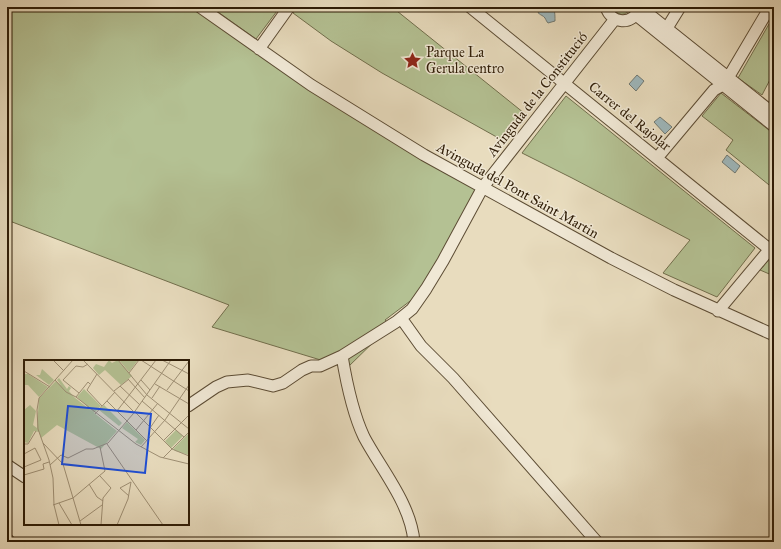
<svg xmlns="http://www.w3.org/2000/svg" width="781" height="549" font-family="'IM FELL Great Primer',serif">
<rect width="100%" height="100%" fill="#e8dcbe"/>
<filter id="stains"><feTurbulence type="fractalNoise" baseFrequency=".005" numOctaves="4"/><feColorMatrix values="0 0 0 0 .2 0 0 0 0 .09 0 0 0 0 .02 0 0 0 .5 -.17"/></filter>
<radialGradient id="worn" r=".72"><stop offset=".6" stop-color="#630" stop-opacity="0"/><stop offset="1" stop-color="#630" stop-opacity=".3"/></radialGradient>
<path fill="#b4c193" stroke="#716e4c" d="M7,7H197L483,187L426,289L385,320L391,325L347,368L212,327L229,305L7,220Z
M211,7H280L256,39Z
M297,7H392L524,113L502,140L382,73L331,41L293,13Z
M612,7H632C626,17 617,16 612,7Z
M769,24L774,26V72L762,95L738,78Z
M721,93L774,134V189L726,150L733,140L702,116Z
M566,96L755,248L717,297L663,273L690,240L572,178L522,153Z
M774,253V276L760,270Z"/>
<path fill="#9eb8bd" stroke="#717a74" d="M539,7C554,7 555,6 555,21L548,23C547,22 546,20 545,18C541,13 536,16 539,7Z
M637,75L644,81L636,91L629,84Z
M660,117L672,127L665,134L654,122Z
M727,155L740,166L735,173L722,162Z"/>
<g fill="none" stroke-linecap="round" stroke-linejoin="round">
<defs>
<path id="street" d="M200,7L311,85L424,155L611,258L674,290L774,335
M470,7L769,249
M606,7C611,24 632,26 639,9
M640,7L774,114
M636,15L774,126
M667,28L680,7
M259,49L289,7
M657,158L714,90L723,85L728,78L770,7
M718,311L774,244
M401,318L421,346L453,378L597,542
M342,356C346,380 354,416 364,437C381,469 411,504 414,542
M188,406L216,387L227,382L248,380L273,386L283,383L302,370L311,366H320L342,356L396,322L412,309L426,289L443,261L483,187L615,19
M7,465L25,477
M7,539L10,542"/>
</defs>
<use href="#street" stroke="#5c4c34" stroke-width="13"/>
<use href="#street" stroke="#f0e8d5" stroke-width="11"/>
</g>
<defs>
<symbol id="sight-bare" viewBox="-9 -9 18 18"><path d="M0-6L1.8-2.2L6-1.7L2.9 1.2L3.7 5.4L0 3.3L-3.7 5.4L-2.9 1.2L-6-1.7L-1.8-2.2Z" fill="#8f2418" stroke="#f0e8d5" stroke-width="2.5" paint-order="stroke"/></symbol>
</defs>
<g fill-rule="evenodd">
<use href="#sight-bare" x="400" y="48" width="25" height="25"/>
</g>
<g text-anchor="middle" stroke-width="3" stroke-linejoin="round" paint-order="stroke">
<g font-size="14" fill="#2e1c06" stroke="#f0e8d5" text-anchor="start">
<text x="426" y="57">Parque La<tspan x="426" dy="16">Gerula centro</tspan></text>
</g>
<g font-size="14" fill="#2e1c06" stroke="#f0e8d5">
<text transform="translate(537 94) rotate(-52)" y="5">Avinguda de la Constitució</text>
<text transform="translate(630 116) rotate(39)" y="5">Carrer del Rajolar</text>
<text transform="translate(518 190) rotate(29)" y="5">Avinguda del Pont Saint Martin</text>
</g>
</g>
<g transform="translate(24 360)">
<rect width="165" height="165" fill="#e8dcbe"/>
<path d="M85,0L88,3L94,0L108,16L97,25L81,10L75,15L69,8L72,4L80,7ZM95,0H114L105,12ZM18,9L30,20L25,25L12,15H16ZM0,14H4L24,27L15,37L4,25H0ZM35,18L43,29L45,26L47,28L45,31L50,37L93,71L77,89L33,65L17,78L15,72L10,71L4,83L0,82V50L6,45L12,51L9,65L13,68L15,38L32,21L37,25L33,20ZM60,29L77,46L70,53L53,37ZM80,45L98,63L95,66L75,50ZM103,62L121,80L117,85L111,82L114,79L98,68ZM152,70L159,76L147,88L141,81ZM165,73V95L151,91L149,89Z" fill="#b4c193"/>
<path fill="none" stroke="#9e8f74" stroke-width="1" d="M29,0L40,11M59,0L109,51M94,0L123,35L165,69M117,0L165,31M138,0L165,14M0,11L26,27M105,13L115,0M73,14L63,30L78,46M104,19L121,38M31,20L42,32L52,37L112,84L136,97L165,104M117,20L126,30M131,24L165,44M96,26L116,45M143,30L165,1M90,31L105,19M55,33L39,20L52,6L59,7L64,4M52,37L64,22L66,24M128,38L136,26M83,41L123,81M118,41L160,77M93,51L132,0M111,52L148,89L165,96M71,54L91,32M126,68L135,55M112,70L134,43M139,81L165,55M19,83L39,104L57,165M0,84H4L12,71M83,84L139,165M117,87L141,60L165,25M0,94L11,88L17,100L0,107M139,98L165,72M26,105L37,95L44,98L62,89H69L84,83L109,54L147,0M0,115L20,109L19,104L25,102M76,116L87,128L79,138L77,165M65,124L73,137L79,141M105,136L96,128L107,122M35,143L48,165M29,145L49,138L81,111L76,87M56,161L78,145M35,165L30,145L29,118L25,100L14,69L13,50L15,38L49,0M93,165L104,139L107,122"/>
<path fill="#1d4ed8" fill-opacity="0.15" stroke="#1d4ed8" stroke-width="2" d="M44,46L127,54L121,113L38,104Z"/>
<rect width="165" height="165" fill="none" stroke="#2e1c06" stroke-width="2"/>
</g>
<rect width="781" height="549" fill="none" stroke="#e8dcbe" stroke-width="24"/>
<rect x="8" y="8" width="765" height="533" fill="none" stroke="#2e1c06" stroke-width="2"/>
<rect x="12" y="12" width="757" height="525" fill="none" stroke="#2e1c06"/>
<rect width="100%" height="100%" filter="url(#stains)"/>
<rect width="100%" height="100%" fill="url(#worn)"/>
</svg>
